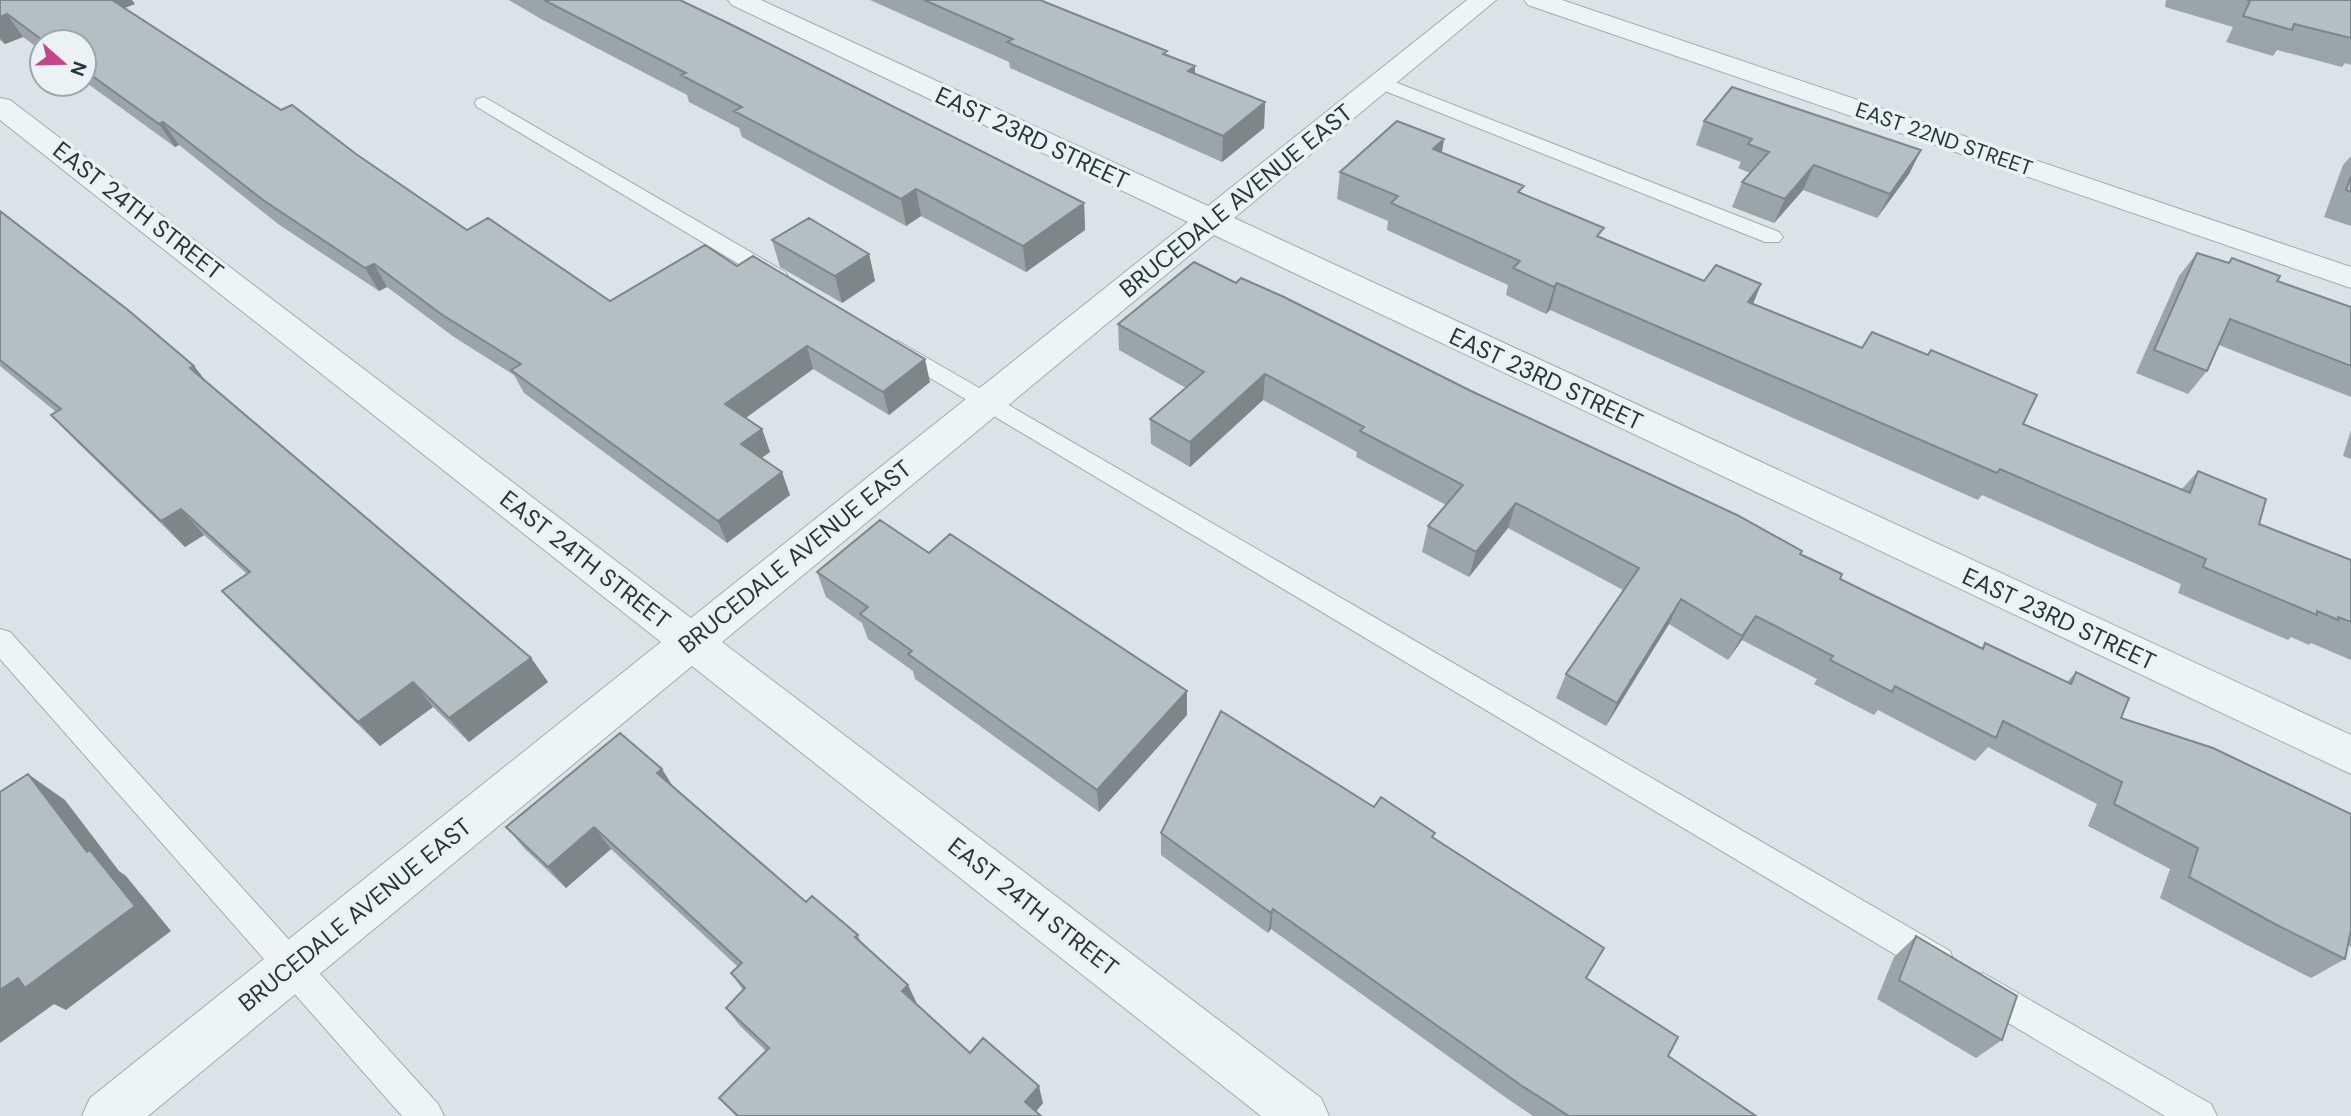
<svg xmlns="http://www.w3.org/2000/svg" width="2351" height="1116" font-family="'DM Sans',sans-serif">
<rect width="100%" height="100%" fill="#dce3e6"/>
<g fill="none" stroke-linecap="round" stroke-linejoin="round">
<defs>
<path id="lane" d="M1382,77L1779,232L1783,237L1779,242H1765L1375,87L1373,83Z
M484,97L785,272L788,277L785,282H769L477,107L475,103L477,99Z
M898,341L1950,951L1954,962L1950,973L1938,978L1926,973L890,354L887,349L890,344Z
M0,629L10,632L438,1104L444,1116H402L0,659Z
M1983,973L2211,1104L2217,1116H2165L1971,1001L1966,989L1971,977Z"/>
<path id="street" d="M728,0H761L1208,206L1467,0H1496L1234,218L2351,735V774L1214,235L722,642L1321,1098L1329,1116H1261L692,666L148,1116H82L90,1098L661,642L0,120V98L10,100L691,618L1188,222L732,5Z
M1524,0H1562L2351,267V288L1528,5Z"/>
</defs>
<use href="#lane" stroke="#a2acaf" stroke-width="2"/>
<use href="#street" stroke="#a2acaf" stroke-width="2"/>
<use href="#lane" fill="#eef3f4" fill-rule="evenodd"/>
<use href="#street" fill="#eef3f4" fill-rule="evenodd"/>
</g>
<path fill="#9ba4a7" d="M0,0L135,4L124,8L281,110L356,154L467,230L610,301L737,266L930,382L889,415L813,369L746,418L762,429L770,452L761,458L790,495L727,543L524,393L514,375L454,337L387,287L379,291L278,224L179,145L175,147L84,81V42H42V51L23,37L5,44L0,40Z
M509,0H680L1084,203L1085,230L1026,272L921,216L906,226L742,137L739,128L689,102L687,95L541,19Z
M870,0H1040L1195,66V74L1265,102L1264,128L1222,162L1010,68L1009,62Z
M2166,0H2351V65L2345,63L2342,67L2277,50L2273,56L2226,42L2233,27L2165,7Z
M1704,121L1921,150L1909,174L1877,218L1803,190L1774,223L1732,207L1742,182L1750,173L1738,168L1741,162L1696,145Z
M1444,139L1442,153L1522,193L1601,237L1704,281L1761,284L1753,304L2023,424L2181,490L2198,471L2259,524L2351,560V660L2311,643L2309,645L2291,637L2288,640L2178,593L2181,584L1982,495L1978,500L1550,310L1546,314L1506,295L1508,285L1387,230L1388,221L1337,199L1340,172Z
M2351,156V226L2324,217L2343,165Z
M0,211L194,366L207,383L531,658L548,682L469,742L433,707L380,746L246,616L222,591L247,574L204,535L185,547L76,441L51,415L56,412L0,366Z
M772,240L869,254L875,281L842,303L780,267Z
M2197,253L2351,307V397L2219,345L2207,371L2188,394L2136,373L2179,276Z
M1118,324L1800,554L1840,579L1982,648L1985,643L2067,682L2076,672L2121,718L2351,814V947L2348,945L2345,959L2311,978L2243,943L2160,898L2170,869L2088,826L2097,804L1988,747L1975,761L1878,710L1874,715L1814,684L1817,679L1742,640L1728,660L1669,624L1606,726L1556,698L1566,674L1623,590L1508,528L1469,577L1422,552L1428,526L1446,505L1356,457L1357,452L1263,400L1190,467L1151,444L1150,419L1186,388L1119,350Z
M2351,430V459L2343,456Z
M929,553L1187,691V715L1099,812L915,679L913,671L868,639L862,623L826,597L817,572Z
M662,769L672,785L806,902L858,935L861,943L908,985L917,1004L970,1053L1043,1103L1036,1112L1041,1116H736L719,1098L766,1051L740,1026L726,1008L743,990L731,973L738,967L611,849L566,888L525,849L506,827Z
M1374,807L1435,833L1433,838L1586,978L1668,1056L1756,1116H1533L1512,1102L1271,929L1268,933L1161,855V833Z
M1916,936L2002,1040L1976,1058L1877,999L1894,957Z"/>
<path fill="#7e8688" d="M103,0H132L135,4L112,13Z
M7,14L23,37L5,44L0,38V17Z
M1195,66V92L1188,71Z
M1265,102L1264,128L1222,162L1223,136Z
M163,122L179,145L175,147L159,124Z
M1444,139L1439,166L1433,149Z
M1921,150L1909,174L1877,218L1890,194Z
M1814,165L1803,190L1774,223L1785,199Z
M916,189L921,216L906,226L901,199Z
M1084,203L1085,230L1026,272L1023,246Z
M869,254L875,281L842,303L835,276Z
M374,264L387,287L379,291L365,268Z
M1557,283L1550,310L1546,314L1554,287Z
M1761,284L1750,311L1748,302Z
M807,346L813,369L733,427L725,404Z
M925,359L930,382L889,415L883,392Z
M194,366L215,393L190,368Z
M1265,374L1263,400L1190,467V442Z
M762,429L770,452L749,467L741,444Z
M782,472L790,495L727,543L718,521Z
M1516,503L1508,528L1469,577L1476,552Z
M181,509L204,535L185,547L161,521Z
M1681,599L1669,624L1606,726L1617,703Z
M1756,616L1742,640L1728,660L1742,636Z
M531,658L548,682L469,742L449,718Z
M413,682L433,707L380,746L358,722Z
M1187,691V715L1099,812L1097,790Z
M662,769L676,792L657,773Z
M28,774L65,800L119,871L126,876L171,931L66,1010L54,1004L0,1043V990L87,852Z
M594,827L611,849L566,888L548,867Z
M1273,909L1271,929L1268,933L1271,913Z
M908,985L917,1004L902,991Z
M1039,1086L1043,1103L1032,1116L1025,1102Z"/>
<path fill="#b4bfc2" stroke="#7e8688" stroke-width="2" d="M0,0H112L281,110L292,105L356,154L467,230L488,218L610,301L705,245L737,266L753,256L925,359L883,392L807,346L725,404L762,429L741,444L782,472L718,521L511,370L521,364L441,314L374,264L365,268L263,200L163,122L159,124L84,70V42H45L7,14L0,17Z
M544,0H680L736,27L1084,203L1023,246L916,189L901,199L734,111L742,107L681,75L686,73Z
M924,0H1040L1167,51L1163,54L1195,66L1188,71L1265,102L1223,136L1007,42L1013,39Z
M2247,0H2351V38L2294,24L2292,30L2243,16L2250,1Z
M1732,87L1921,150L1890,194L1814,165L1785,199L1742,182L1769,152L1748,144L1752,139L1704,121Z
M1397,121L1444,139L1433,149L1524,186L1518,192L1604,228L1597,236L1704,281L1716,265L1761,284L1748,302L1862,348L1872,332L1928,355L1931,350L2037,395L2023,424L2190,493L2198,471L2266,499L2259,524L2351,560V622L2338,617V620L2317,611V615L2203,567L2206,559L2000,469L1997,473L1557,283L1554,287L1513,268L1520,261L1391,203L1398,196L1340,172Z
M2351,176V192L2346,190Z
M0,211L128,310L194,366L190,368L531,658L449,718L413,682L358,722L222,591L250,572L181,509L161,521L51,415L61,409L0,360Z
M809,218L869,254L835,276L772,240Z
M2197,253L2229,263L2232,258L2280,276L2277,281L2351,307V366L2230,319L2207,371L2154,350Z
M1194,262L1236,283L1241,278L1284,297L1471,391L1737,515L1802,551L1800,554L1842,574L1840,579L1983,649L1985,643L2071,684L2076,672L2129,698L2121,718L2213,748L2351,814V930L2345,959L2275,924L2189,877L2198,848L2114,804L2122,782L2003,721L1996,738L1895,686L1892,692L1830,660L1833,656L1756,616L1742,636L1681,599L1617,703L1566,674L1639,568L1516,503L1476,552L1428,526L1463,485L1360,431L1364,427L1265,374L1190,442L1150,419L1204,372L1118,324Z
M880,520L929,553L950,534L1187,691L1097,790L908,654L912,651L860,614L868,607L817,572Z
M1221,711L1374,807L1381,797L1435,833L1432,837L1604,948L1586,978L1678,1037L1668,1056L1756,1116H1569L1522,1086L1273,909L1271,913L1161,833Z
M620,733L662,769L657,773L806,902L812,896L858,935L855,937L908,985L902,991L970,1053L983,1038L1039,1086L1025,1102L1041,1116H738L719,1098L769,1048L726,1008L745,988L731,973L742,963L594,827L548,867L506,827Z
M28,774L87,852L90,850L135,906L25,988L18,978L0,990V792Z
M1916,936L2017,996L2002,1040L1899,980Z"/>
<g text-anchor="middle" stroke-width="7" stroke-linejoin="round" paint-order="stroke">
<g font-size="21" fill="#27363b" stroke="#ebf2f4">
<text transform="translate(1944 139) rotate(19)" y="7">EAST 22ND STREET</text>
</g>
<g font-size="24" fill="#27363b" stroke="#ebf2f4">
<text transform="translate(1032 138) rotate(25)" y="8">EAST 23RD STREET</text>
<text transform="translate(1236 201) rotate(-39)" y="8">BRUCEDALE AVENUE EAST</text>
<text transform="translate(138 211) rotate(38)" y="8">EAST 24TH STREET</text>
<text transform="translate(1546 379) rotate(25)" y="8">EAST 23RD STREET</text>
<text transform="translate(795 557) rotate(-39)" y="8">BRUCEDALE AVENUE EAST</text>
<text transform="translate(585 560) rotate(38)" y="8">EAST 24TH STREET</text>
<text transform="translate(2059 619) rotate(25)" y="8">EAST 23RD STREET</text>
<text transform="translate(1033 907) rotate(38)" y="8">EAST 24TH STREET</text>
<text transform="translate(355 915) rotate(-39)" y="8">BRUCEDALE AVENUE EAST</text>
</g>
</g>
<g transform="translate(63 63) rotate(110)"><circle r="33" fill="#ebf2f4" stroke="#9da7aa" stroke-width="2"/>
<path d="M0-5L12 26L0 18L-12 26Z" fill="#c7448a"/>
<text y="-10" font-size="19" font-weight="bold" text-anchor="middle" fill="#27363b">N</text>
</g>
</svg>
